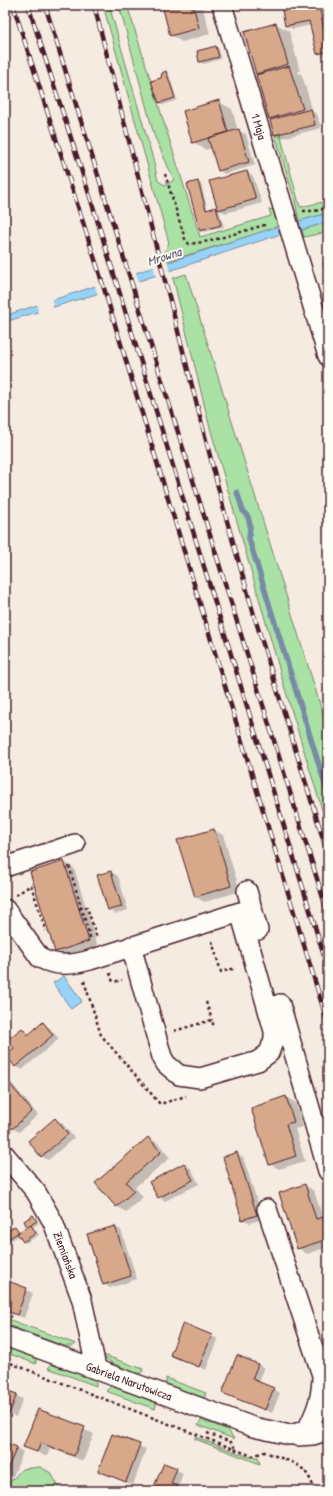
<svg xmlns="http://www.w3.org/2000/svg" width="333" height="1496" font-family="'Patrick Hand',sans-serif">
<rect width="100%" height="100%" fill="#f5ebe1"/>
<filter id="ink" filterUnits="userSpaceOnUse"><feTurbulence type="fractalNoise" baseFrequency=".025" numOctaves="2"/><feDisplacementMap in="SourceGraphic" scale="8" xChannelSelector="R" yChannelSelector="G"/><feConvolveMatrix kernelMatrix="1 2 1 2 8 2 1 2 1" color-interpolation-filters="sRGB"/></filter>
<g filter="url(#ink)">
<path fill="#aae2a6" stroke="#7a8068" d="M103,5H109L153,159L158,181L165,185L174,180L154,135L119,5H127L200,237L271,216L269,209L274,210L278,227L168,261L165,251L169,243Z
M280,134L300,207L328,201V213L299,221L295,201L275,135Z
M328,222V232L304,237L302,230Z
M186,274L328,730V829L285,689L209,424L173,278Z
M5,1318L76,1344L73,1346H64L5,1324Z
M5,1346L36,1357V1364L5,1352Z
M98,1353L143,1369L142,1372L139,1374L112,1363Z
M52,1364L96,1380V1386L48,1368Z
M166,1378L206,1393L204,1398L166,1384Z
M111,1386L155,1402L156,1405L155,1409L106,1391Z
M201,1420L228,1430L234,1439L198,1425Z
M195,1437L249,1457H258L260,1464L195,1439Z
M40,1467L51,1473L61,1491H5V1488L22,1469Z"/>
<path fill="#96d3f6" stroke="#788ba5" d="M328,213V222L301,230L299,221Z
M279,226L281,234L142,280L8,321L7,315Z
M64,976L82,1001L71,1009L53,983Z"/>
<path fill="#f5ebe1" d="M167,259L170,273L156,277L153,264Z
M135,270L139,283L98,295L94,283Z
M52,297L53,308L38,313L37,302Z"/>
<path fill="#0003" d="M163,5H202L210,34L182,42L171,35Z
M282,5H324L328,22V56L325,57L318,53L312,25L293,29L286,26Z
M276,24L289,31L300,71L297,72L302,75L313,112L317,114L321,128L282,138L275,135L273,120L270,118L261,75L257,73Z
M216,47L219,49L221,59L204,64L200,62L198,52Z
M166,72L169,74L177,100L163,105L160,103L162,79Z
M219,102L232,109L238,131L246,134L255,165L225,174L218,170L212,148L206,150L193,142Z
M247,172L253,176L262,203L226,213L219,210L224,227L205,232L201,230L198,182L201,184L208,211L216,208L219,210L210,182Z
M214,830L223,835L240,891L205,902L195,897Z
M64,862L74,868L98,947L65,957L56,951Z
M111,872L118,876L128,910L116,914L109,910L99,876Z
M43,1024L50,1028L59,1039L22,1070L16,1066L15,1049L23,1029L30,1034Z
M5,1078L9,1080L38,1115L19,1132L12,1128L5,1119Z
M286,1097L296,1103L303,1127L295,1129L305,1161L279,1169L270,1164Z
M55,1119L62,1123L74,1138L48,1160L41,1156Z
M149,1138L158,1143L170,1158L135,1187L143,1197L126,1212L116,1206L96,1183Z
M237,1154L243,1157L263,1219L250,1223L243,1219Z
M184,1165L191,1168L199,1184L165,1201L159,1197Z
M305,1185L314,1191L323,1218L328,1220V1247L307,1254L298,1248Z
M5,1199L12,1208L5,1214Z
M33,1216L39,1223L33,1227L39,1235L26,1243L20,1235L7,1243L5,1242V1234L15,1228L20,1232L29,1227L25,1222Z
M115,1227L121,1230L137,1279L110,1288L104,1284Z
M5,1281L33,1293L24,1318L5,1311Z
M212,1336L218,1339L206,1370L172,1355Z
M258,1364L264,1368L259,1383L280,1393L272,1413L223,1393Z
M5,1391L23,1399L16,1417L5,1412Z
M39,1410L94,1434L83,1461L50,1448L47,1457L24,1446Z
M113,1435L146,1449L133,1485L106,1474Z
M17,1448L23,1452L7,1491L5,1490V1452Z
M164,1464L183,1473L178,1487L184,1491H154Z"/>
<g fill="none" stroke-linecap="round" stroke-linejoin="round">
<path stroke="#788ba5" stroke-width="5.5" d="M237,492L243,511L248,517L250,525L249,539L328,794"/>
</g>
<path fill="#d7a889" stroke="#4a1f2b" d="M162,5H193L199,28L170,36Z
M281,5H319L328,51L317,54L309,21L285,26Z
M276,23L288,64L256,74L244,32Z
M216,46L219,57L199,62L197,51Z
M289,66L303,109L269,119L256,75Z
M166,71L175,98L159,103L151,81L161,78L162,73Z
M219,100L228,132L192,143L183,111Z
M311,109L315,125L274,135L270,120Z
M239,129L249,162L218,171L208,138Z
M247,171L256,199L218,210L209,181Z
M198,181L206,210L216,207L221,225L200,231L187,184Z
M328,262V281L323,263Z
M214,829L231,886L195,897L177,840Z
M64,861L89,941L55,952L30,872Z
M111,871L122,907L108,910L97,875Z
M43,1022L53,1035L15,1067L6,1055L14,1048L7,1040L22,1028L28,1035Z
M5,1078L32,1111L12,1129L5,1120Z
M286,1096L294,1122L286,1124L296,1156L269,1165L251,1108Z
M55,1118L68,1134L41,1157L28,1141Z
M148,1137L161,1152L126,1182L134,1191L116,1207L95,1183Z
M237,1152L257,1215L242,1220L223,1157Z
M184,1163L193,1180L158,1198L149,1182Z
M305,1184L316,1219L324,1217L328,1229V1239L297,1249L279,1193Z
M33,1215L37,1221L27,1227L24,1221Z
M31,1225L36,1233L23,1242L17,1233Z
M15,1226L19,1232L5,1241V1233Z
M115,1226L131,1276L103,1285L87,1234Z
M5,1280L27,1288L17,1315L5,1310Z
M183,1323L212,1335L199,1367L170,1355Z
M237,1355L258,1364L252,1379L274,1388L265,1410L222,1393Z
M5,1390L17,1394L9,1414L5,1412Z
M38,1409L85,1427L74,1456L41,1443L37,1452L23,1447Z
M112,1434L140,1444L126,1482L98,1471Z
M7,1443L17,1447L5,1475V1450Z
M164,1463L177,1468L171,1484L178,1486L176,1491H152Z"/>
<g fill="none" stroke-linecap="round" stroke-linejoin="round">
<defs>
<g id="minor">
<path id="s1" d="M222,5L328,356"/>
<path d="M5,867L75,844"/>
<path d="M247,891L258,930"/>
<path d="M5,909L40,958C57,967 72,965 90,960L240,912L274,1031V1039L269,1053L258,1061L200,1078L179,1075L166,1064L162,1057L131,946"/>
<path d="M280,1004L328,1171"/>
<path id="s2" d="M5,1155L36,1192L53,1222L82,1300L96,1368"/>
<path id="s3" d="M5,1336L253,1427L290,1435L307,1430C317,1410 322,1397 322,1375L267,1209"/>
<path d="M297,1436L313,1435L328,1430"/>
</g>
</defs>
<use href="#minor" stroke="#4a1f2b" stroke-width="22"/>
<path stroke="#4a1f2b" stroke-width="2.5" stroke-dasharray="3 3" stroke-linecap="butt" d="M165,174L185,239L189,244L210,241L268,224
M303,211H315L328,208
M69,866L91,940
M16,895L31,885L46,931
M79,909L87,907L97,938
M212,941L221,972L236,968
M110,973L113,982L122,980
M84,981L101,1035L160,1104L186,1096
M206,1002L212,1020
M174,1031L212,1020L214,1028
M5,1314L12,1317
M5,1361L247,1454L252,1456L265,1452C292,1463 305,1461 315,1491
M207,1433L231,1442L235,1448"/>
<use href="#minor" stroke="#fdfcf7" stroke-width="19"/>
<defs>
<path id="rail" d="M13,5L99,272L328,1024
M28,5L91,200L328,969
M45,5L328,914
M94,5L225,514L254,615L328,855"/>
</defs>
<use href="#rail" stroke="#4a1f2b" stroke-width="4.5"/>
<use href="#rail" stroke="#fdfcf7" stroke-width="3" stroke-dasharray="9" stroke-linecap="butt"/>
</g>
</g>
<g text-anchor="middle" stroke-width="3.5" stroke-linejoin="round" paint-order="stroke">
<g font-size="12" fill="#4a1f2b" stroke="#fdfcf7">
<text dy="4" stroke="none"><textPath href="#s1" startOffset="127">1 Maja</textPath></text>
<text dy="4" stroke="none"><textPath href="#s2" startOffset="118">Ziemiańska</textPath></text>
<text dy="4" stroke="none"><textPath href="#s3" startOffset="132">Gabriela Narutowicza</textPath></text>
</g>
<g font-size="13" font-style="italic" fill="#615568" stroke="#fdfcf7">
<text transform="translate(164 256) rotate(-18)" y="5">Mrowna</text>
</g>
</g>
<rect width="333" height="1496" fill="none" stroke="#fdfcf7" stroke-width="20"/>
<rect x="10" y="10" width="313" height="1476" fill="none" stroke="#4a1f2b" stroke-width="1.5" filter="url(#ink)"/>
</svg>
